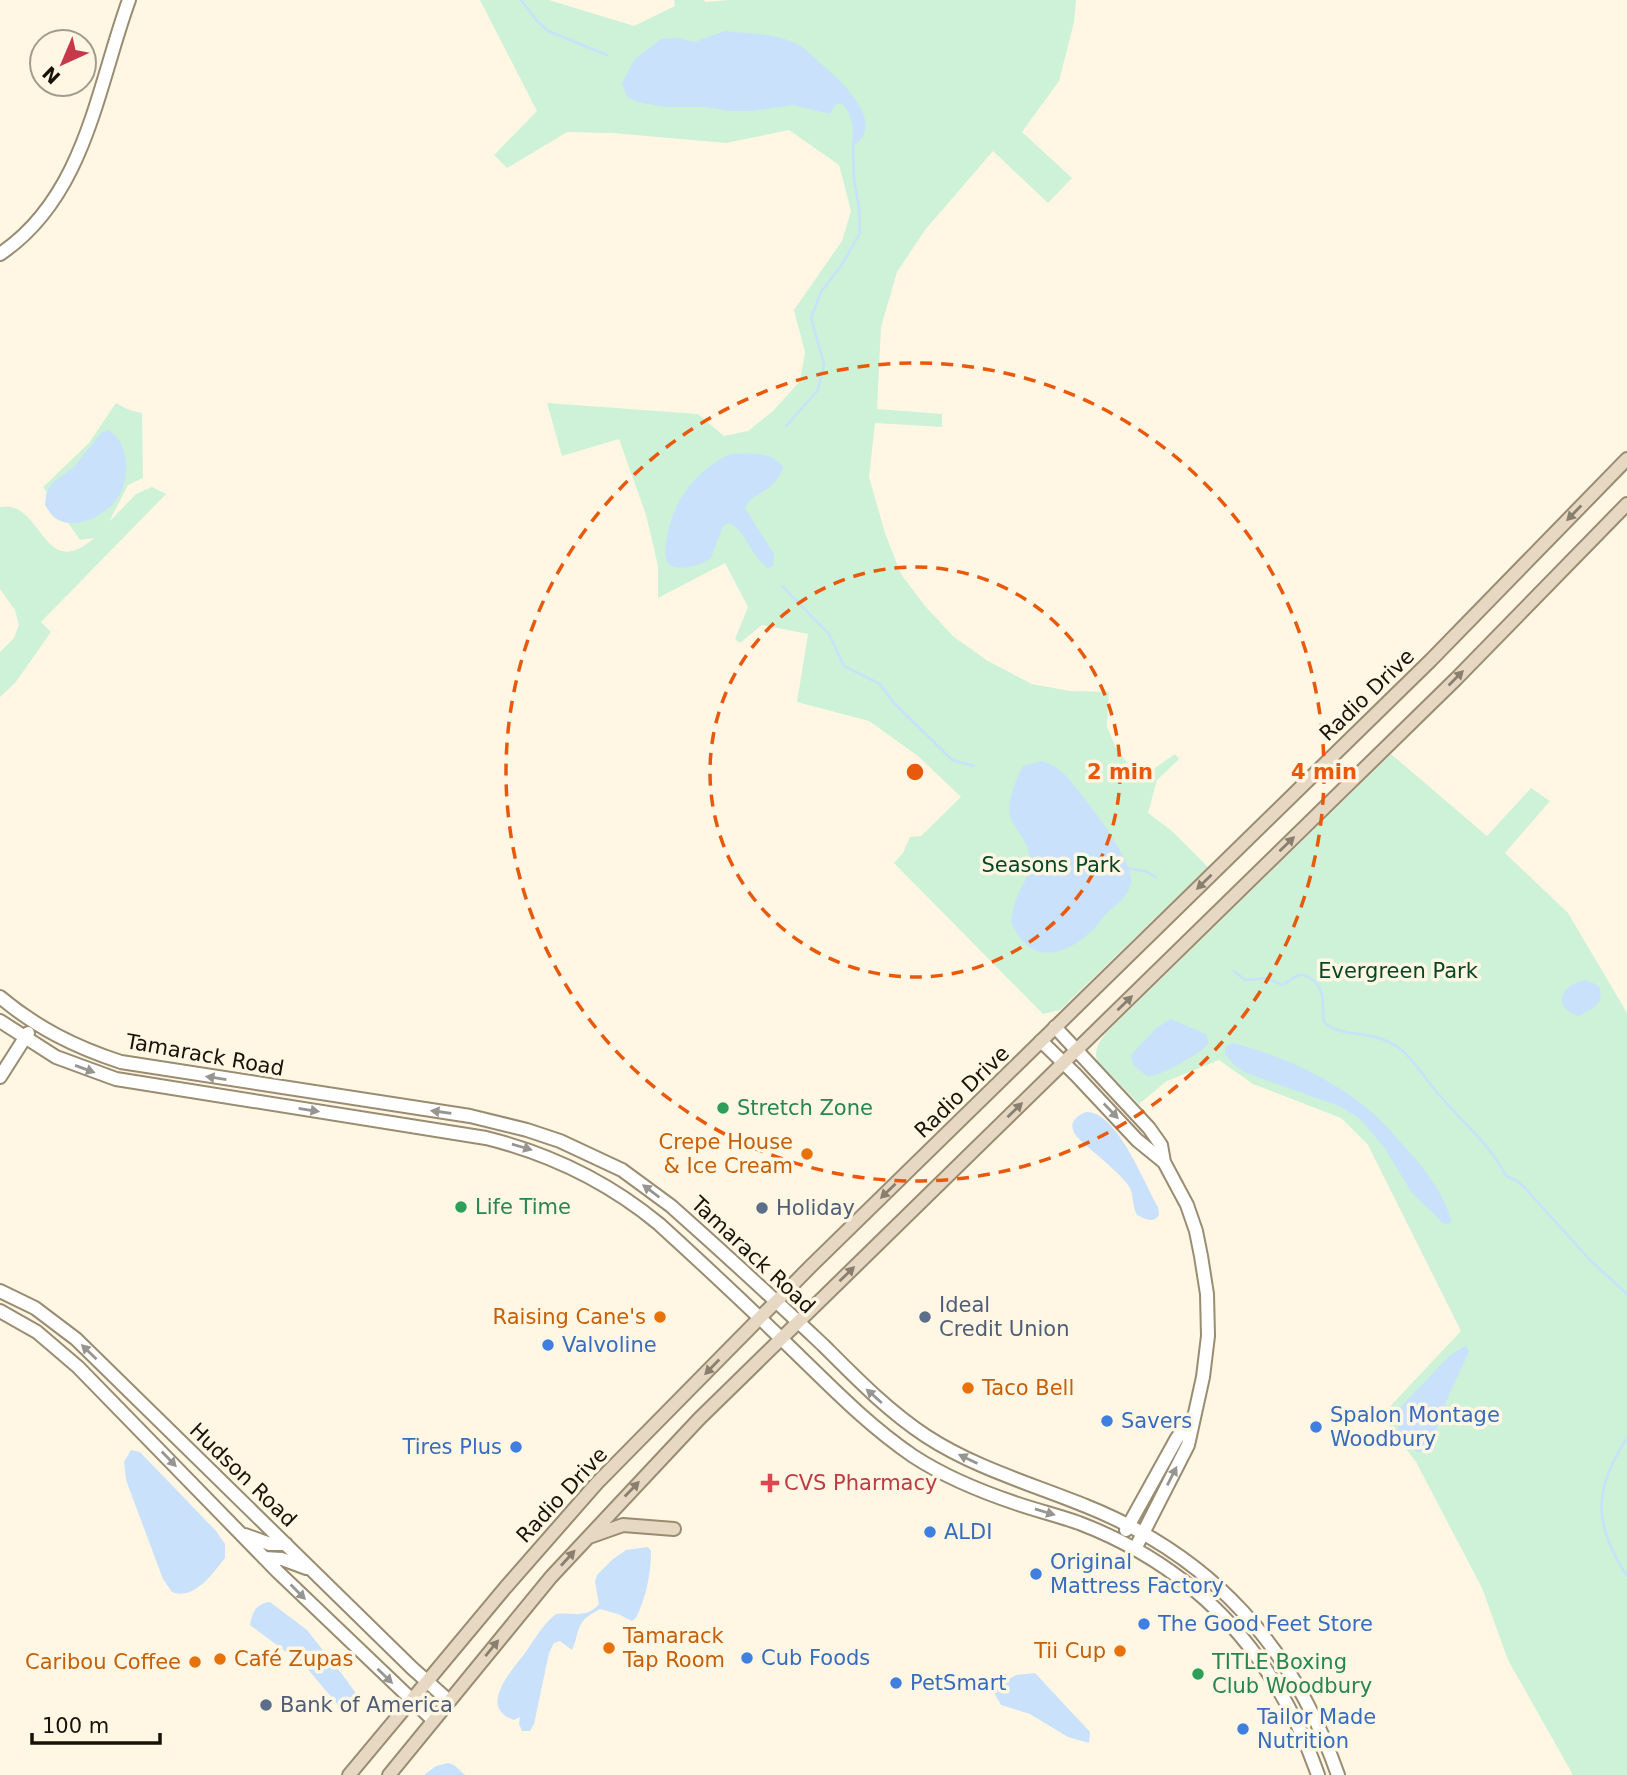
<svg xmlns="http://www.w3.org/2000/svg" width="1627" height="1775" font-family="'DejaVu Sans',sans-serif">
<rect width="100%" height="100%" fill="#fff6e4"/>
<path fill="#cdf2d7" d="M480,0H549L634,26L675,6L674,0H704L705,2L729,0H1076L1074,22L1059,81L1022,132L1072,178L1048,203L993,151L925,230L897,272L881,327L877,409L942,414V427L875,423L869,477L885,533L901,574L925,606L954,637L988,661L1032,684L1070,691L1109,692L1107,727L1116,748L1139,779L1175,754L1179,759L1157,780L1148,813L1172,831L1208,867L1060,1010L1043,1014L894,863L903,853L910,837L921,836L961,797L918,756L869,721L797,702L808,634L762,625L740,643L735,639L748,607L725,563L658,598V566L646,515L619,439L562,456L547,403L698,414L724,436L748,431L773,411L800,381L805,352L794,310L842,241L851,211L839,165L789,130L726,143L612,133L567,132L507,168L494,155L537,111Z
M116,403L129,410L142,413L143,478L128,485L109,522L136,494L152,487L166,494L41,622L51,632L15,683L0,697V652L14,638L19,625L15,610L0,589V507C43,499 42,584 94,538L80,540L43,487L89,443Z
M1391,754L1487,836L1531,788L1550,801L1505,853L1568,913L1627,1013V1775H1573L1508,1660L1482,1588L1416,1462L1381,1416L1461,1331L1368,1145L1341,1118L1253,1084L1219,1060L1167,1081L1139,1104L1097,1061C1094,1049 1099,1041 1107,1032Z"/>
<path fill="#c9e1fb" d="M725,31C749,34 777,33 799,45C806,49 813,56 819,62C838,78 886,120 856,144L853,143C853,127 853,114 841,103L835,105L830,114L793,105L751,111H730L704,107H665L637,102L627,97L622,83L634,60L661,39L677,38L694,42Z
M108,430C131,442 131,484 114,503C101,517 73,531 55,518C51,515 48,509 45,505L46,494L52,483L74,467L101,433Z
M731,454C749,454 772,450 783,467C776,493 753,491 745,508L774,554L773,566L768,568C751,556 745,530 729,523L723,526L711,558C699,566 681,572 668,564C663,553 666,544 668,532C675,497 699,468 731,454Z
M1042,761C1051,764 1058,768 1065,775C1081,792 1135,861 1131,883C1128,898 1115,905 1105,915C1101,919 1098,924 1095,928C1065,957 1030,967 1011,922C1012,911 1015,901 1020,890C1023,884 1028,877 1029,870C1034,846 1019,837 1011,819C1005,806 1016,778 1023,766Z
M1586,980L1599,986C1605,1004 1593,1009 1578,1016C1550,1006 1562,984 1586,980Z
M1171,1019L1206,1034L1209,1043C1202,1053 1158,1078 1147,1076L1133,1065L1131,1055L1156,1028Z
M1233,1043C1282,1056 1329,1077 1368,1109C1381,1119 1392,1133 1402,1144C1426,1170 1440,1188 1452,1221L1448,1224L1443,1223L1412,1193L1384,1147L1359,1118L1339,1106L1246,1073L1233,1064L1225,1054V1047Z
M1086,1112C1117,1111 1144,1183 1158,1207L1159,1215C1153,1224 1145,1219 1137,1215C1132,1206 1134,1197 1130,1188C1123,1175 1089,1149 1076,1136C1068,1124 1074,1117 1086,1112Z
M1466,1345L1469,1352L1448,1397L1432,1442L1424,1451L1417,1452C1407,1442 1391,1426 1397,1411L1449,1356Z
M131,1450L140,1452L216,1531L225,1544V1558C213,1573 194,1601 172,1592L163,1579L126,1480L124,1462Z
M648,1547L651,1551C651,1574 646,1597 636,1618L632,1621L618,1614L600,1609C574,1622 581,1630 572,1650L560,1641L554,1643L549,1653L534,1724L530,1731H522L519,1724L520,1717L514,1720C477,1708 512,1670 525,1653C535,1639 542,1625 556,1614C573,1612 586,1619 599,1604L595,1582L597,1575L613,1559L626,1550Z
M270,1602L307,1630L345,1678L357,1695L356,1703L350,1713L338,1705L305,1666L250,1625C252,1612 257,1603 270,1602Z
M1035,1673L1090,1732L1089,1743L1068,1737L1030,1714L1001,1705L992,1689L1016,1675Z
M448,1763L454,1765L465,1775H424L436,1766Z"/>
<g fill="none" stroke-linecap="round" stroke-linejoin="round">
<path stroke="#c9e1fb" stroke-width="2.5" d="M521,0L537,21L548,31L607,55
M786,426L818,390L824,364L811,318L821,292L841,266L860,233L859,207L854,180L853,143
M782,586L829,634L844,666L880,684L893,702L952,760L974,766
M1126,868L1145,871L1156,877
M1234,971L1245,980L1267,978L1282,985C1288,983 1295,975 1300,975C1303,974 1308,977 1310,978C1332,992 1317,1018 1327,1025C1344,1036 1367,1032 1384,1040C1389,1042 1395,1045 1399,1048C1415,1060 1427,1082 1441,1097C1463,1123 1491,1145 1506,1176L1516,1180L1525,1188L1589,1259L1627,1294
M1627,1438C1593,1490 1593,1524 1627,1576"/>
<defs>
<path id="tertiary" d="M0,254C85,197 97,88 129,0
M0,997C37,1028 75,1047 121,1062L470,1116L527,1130L560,1141L622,1170L671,1206L690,1223C735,1263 779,1304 823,1345C856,1378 887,1410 926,1436C975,1468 1032,1484 1086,1506C1213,1557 1293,1647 1338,1775
M0,1021L56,1057L116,1079L486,1138C551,1154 607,1181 659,1224C705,1266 750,1308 794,1351C832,1388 869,1426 913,1456C945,1477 982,1492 1018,1504C1039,1511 1059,1516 1079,1523C1199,1569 1276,1655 1318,1775
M1055,1027L1149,1128L1161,1145L1164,1162
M1041,1041L1076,1075L1137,1140L1164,1162L1187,1205L1196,1231L1201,1256L1207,1294L1208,1336L1203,1377L1188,1445L1135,1549
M0,1077L28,1033
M0,1291L35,1308L76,1339L412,1668L449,1701
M0,1311L37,1332L78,1367L278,1572L433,1720
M1126,1530L1177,1438L1191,1419
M245,1535L270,1544H286
M264,1558L282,1559L306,1568"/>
<path id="secondary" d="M589,1537L623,1525L674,1529
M349,1775L505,1588L597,1483L811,1266L1431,660L1627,459
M389,1775L551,1577L699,1419L1456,679L1627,504"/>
</defs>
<use href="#tertiary" stroke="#998c71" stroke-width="16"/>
<use href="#secondary" stroke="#998c71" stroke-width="16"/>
<use href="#tertiary" stroke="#fff" stroke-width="12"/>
<use href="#secondary" stroke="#e6d8c2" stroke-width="12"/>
</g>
<defs><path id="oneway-solid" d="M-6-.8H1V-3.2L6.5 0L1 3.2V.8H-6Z" transform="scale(1.75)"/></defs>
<g fill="#897f6f">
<use href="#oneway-solid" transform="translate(1574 513) rotate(134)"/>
<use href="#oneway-solid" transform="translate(1456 678) rotate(-45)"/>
<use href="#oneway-solid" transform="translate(1287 844) rotate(-44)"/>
<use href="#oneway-solid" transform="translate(1204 882) rotate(136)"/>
<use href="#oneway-solid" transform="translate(1125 1003) rotate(-44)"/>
<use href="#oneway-solid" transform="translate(1015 1110) rotate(-44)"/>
<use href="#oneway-solid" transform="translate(888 1191) rotate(136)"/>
<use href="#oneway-solid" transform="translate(847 1274) rotate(-44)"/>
<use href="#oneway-solid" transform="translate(712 1367) rotate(134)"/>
<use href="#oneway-solid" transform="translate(632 1489) rotate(-46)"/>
<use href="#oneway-solid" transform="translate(568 1558) rotate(-48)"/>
<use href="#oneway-solid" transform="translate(492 1648) rotate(-51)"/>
</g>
<g fill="#979590">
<use href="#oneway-solid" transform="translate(85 1069) rotate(20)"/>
<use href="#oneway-solid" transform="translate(216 1078) rotate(-171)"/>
<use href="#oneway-solid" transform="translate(309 1110) rotate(9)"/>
<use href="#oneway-solid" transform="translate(1111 1111) rotate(46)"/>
<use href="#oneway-solid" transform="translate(441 1112) rotate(-172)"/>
<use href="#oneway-solid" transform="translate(522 1147) rotate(16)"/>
<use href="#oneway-solid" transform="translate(651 1191) rotate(-143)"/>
<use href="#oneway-solid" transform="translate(89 1352) rotate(-136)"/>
<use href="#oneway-solid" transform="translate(874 1396) rotate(-138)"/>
<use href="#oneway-solid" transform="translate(169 1459) rotate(46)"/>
<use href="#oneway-solid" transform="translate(968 1459) rotate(-154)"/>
<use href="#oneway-solid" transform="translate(1172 1476) rotate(-63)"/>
<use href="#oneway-solid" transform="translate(1045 1512) rotate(17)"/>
<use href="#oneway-solid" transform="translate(298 1592) rotate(45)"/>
<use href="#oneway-solid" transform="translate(385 1676) rotate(44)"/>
</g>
<g fill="none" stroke="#e8590c" stroke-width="3.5" stroke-dasharray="12 9">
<circle cx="915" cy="772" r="205"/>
<circle cx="915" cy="772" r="409"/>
</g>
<g fill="#2e9e5b" stroke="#fff6e4" stroke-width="2.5">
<circle cx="723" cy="1108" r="7"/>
<circle cx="461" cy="1207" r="7"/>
<circle cx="1198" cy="1674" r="7"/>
</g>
<g fill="#e8710a" stroke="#fff6e4" stroke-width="2.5">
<circle cx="807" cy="1154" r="7"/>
<circle cx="660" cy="1317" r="7"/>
<circle cx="968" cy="1388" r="7"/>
<circle cx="609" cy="1648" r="7"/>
<circle cx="1120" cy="1651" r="7"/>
<circle cx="220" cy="1659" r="7"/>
<circle cx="195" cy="1662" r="7"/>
</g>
<g fill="#5c6f8a" stroke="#fff6e4" stroke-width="2.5">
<circle cx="762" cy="1208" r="7"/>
<circle cx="925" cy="1317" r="7"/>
<circle cx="266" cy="1705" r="7"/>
</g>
<g fill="#3f7fe0" stroke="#fff6e4" stroke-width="2.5">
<circle cx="548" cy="1345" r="7"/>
<circle cx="1107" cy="1421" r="7"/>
<circle cx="1316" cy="1427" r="7"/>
<circle cx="516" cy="1447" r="7"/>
<circle cx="930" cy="1532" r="7"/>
<circle cx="1036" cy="1574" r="7"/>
<circle cx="1144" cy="1624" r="7"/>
<circle cx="747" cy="1658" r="7"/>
<circle cx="896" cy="1683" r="7"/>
<circle cx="1243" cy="1729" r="7"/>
</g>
<path fill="#e0444e" stroke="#fff6e4" stroke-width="2.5" d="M766.5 1472.5h7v7h7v7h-7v7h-7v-7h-7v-7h7z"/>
<g text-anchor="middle" stroke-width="7" stroke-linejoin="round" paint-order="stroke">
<g font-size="21" fill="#181309" stroke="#fff6e4">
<text transform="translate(1367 695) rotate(-44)" y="7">Radio Drive</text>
<text transform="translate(205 1055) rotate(10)" y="7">Tamarack Road</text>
<text transform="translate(962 1092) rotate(-44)" y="7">Radio Drive</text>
<text transform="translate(753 1255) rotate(43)" y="7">Tamarack Road</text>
<text transform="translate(243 1475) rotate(44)" y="7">Hudson Road</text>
<text transform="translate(562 1495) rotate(-47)" y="7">Radio Drive</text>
</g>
<g font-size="21" fill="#064625" stroke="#fff6e4">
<text x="1051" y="872">Seasons Park</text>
<text x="1398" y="978">Evergreen Park</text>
</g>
<g font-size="21" fill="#27864d" stroke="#fff6e4" text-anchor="start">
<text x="737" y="1115">Stretch Zone</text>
<text x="475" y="1214">Life Time</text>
<text x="1212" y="1669">TITLE Boxing<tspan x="1212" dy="24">Club Woodbury</tspan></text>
</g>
<g font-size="21" fill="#c56008" stroke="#fff6e4" text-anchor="end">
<text x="793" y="1149">Crepe House<tspan x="793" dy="24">&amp; Ice Cream</tspan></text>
<text x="646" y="1324">Raising Cane's</text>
<text x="982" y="1395" text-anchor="start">Taco Bell</text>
<text x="623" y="1643" text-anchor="start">Tamarack<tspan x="623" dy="24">Tap Room</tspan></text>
<text x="1106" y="1658">Tii Cup</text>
<text x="234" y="1666" text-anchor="start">Café Zupas</text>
<text x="181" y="1669">Caribou Coffee</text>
</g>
<g font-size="21" fill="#4e5e75" stroke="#fff6e4" text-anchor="start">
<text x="776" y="1215">Holiday</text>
<text x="939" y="1312">Ideal<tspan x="939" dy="24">Credit Union</tspan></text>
<text x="280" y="1712">Bank of America</text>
</g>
<g font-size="21" fill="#366cbe" stroke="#fff6e4" text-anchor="start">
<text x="562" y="1352">Valvoline</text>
<text x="1330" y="1422">Spalon Montage<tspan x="1330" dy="24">Woodbury</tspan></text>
<text x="1121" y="1428">Savers</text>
<text x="502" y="1454" text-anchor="end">Tires Plus</text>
<text x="944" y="1539">ALDI</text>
<text x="1050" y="1569">Original<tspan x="1050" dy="24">Mattress Factory</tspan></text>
<text x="1158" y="1631">The Good Feet Store</text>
<text x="761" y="1665">Cub Foods</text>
<text x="910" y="1690">PetSmart</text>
<text x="1257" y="1724">Tailor Made<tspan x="1257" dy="24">Nutrition</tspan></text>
</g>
<g font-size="21" fill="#be3a42" stroke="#fff6e4" text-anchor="start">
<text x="784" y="1490">CVS Pharmacy</text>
</g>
</g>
<circle cx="915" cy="772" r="10" fill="#e8590c" stroke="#fff6e4" stroke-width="3.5"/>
<g font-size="21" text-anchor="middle" font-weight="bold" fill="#e8590c" stroke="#fff6e4" stroke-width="7" stroke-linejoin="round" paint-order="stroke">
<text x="1120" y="779">2 min</text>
<text x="1324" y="779">4 min</text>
</g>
<g transform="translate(63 63) rotate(224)"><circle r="33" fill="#fff6e4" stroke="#a39b8c" stroke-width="2"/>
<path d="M0-5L12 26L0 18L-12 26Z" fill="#c8384b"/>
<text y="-10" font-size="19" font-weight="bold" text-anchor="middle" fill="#181309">N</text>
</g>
<path d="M32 1733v10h128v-10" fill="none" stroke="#181309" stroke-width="3.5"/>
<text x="42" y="1733" font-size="21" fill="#181309" stroke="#fff6e4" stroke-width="5" paint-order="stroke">100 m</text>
</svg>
